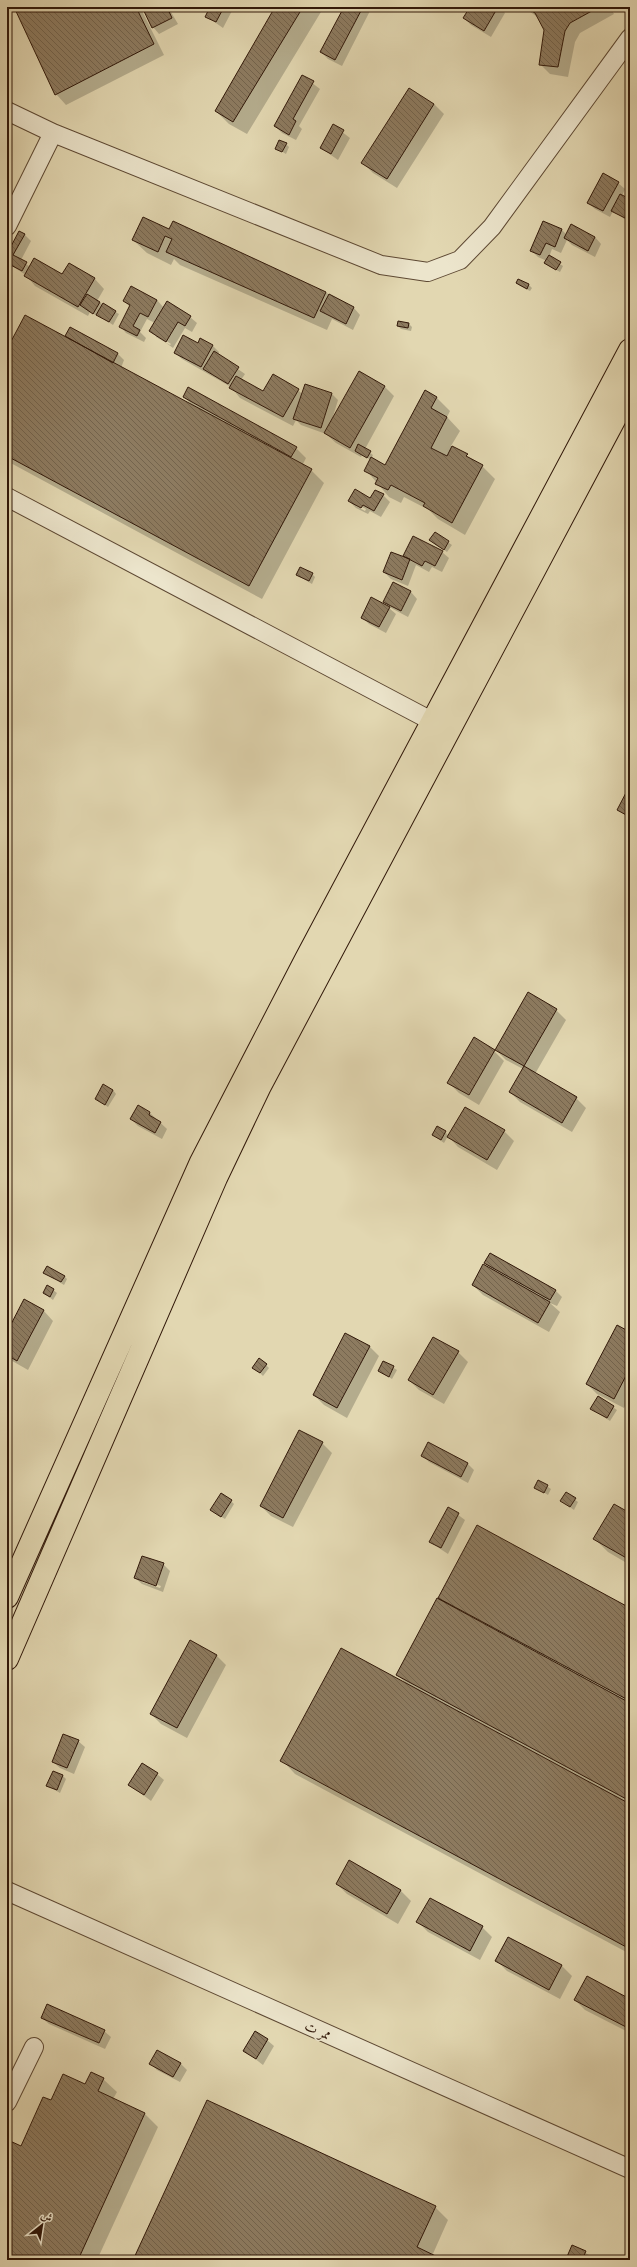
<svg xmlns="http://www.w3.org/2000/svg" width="637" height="2267" font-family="'Sorts Mill Goudy',Amiri,serif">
<defs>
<pattern id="building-back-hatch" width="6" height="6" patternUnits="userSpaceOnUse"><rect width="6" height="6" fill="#8d7b60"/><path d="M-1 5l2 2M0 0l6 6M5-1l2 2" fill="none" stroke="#74644d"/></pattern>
</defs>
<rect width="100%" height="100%" fill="#e2d7b1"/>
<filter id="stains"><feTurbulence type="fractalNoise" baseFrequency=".005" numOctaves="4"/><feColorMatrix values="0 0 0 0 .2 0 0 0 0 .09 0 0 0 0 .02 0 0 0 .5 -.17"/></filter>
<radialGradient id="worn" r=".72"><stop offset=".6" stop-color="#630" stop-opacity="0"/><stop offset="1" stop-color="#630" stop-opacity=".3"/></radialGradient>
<path fill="#0003" fill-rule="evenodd" d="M15,7H140L164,55L66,105L56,94Z
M143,7H177L178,9L171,12L178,24L159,34L153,27Z
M211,7H234L223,28L206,16Z
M277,7H324L247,134L229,124L216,111Z
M345,7H372L342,66L328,59L321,52Z
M471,7H500L505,13L491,37L471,25L464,18Z
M523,7H610L614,14L580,33L575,42L568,77L550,74L540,64L545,30L539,18Z
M303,76L320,89L299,126L302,129L296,140L282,133L275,126Z
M434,104L444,114L397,188L373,173L363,163Z
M333,125L350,138L338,160L321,148Z
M286,144L289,147L286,154L276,148Z
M618,183L625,189L622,196L630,200V223L613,211L610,217L595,209L588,203Z
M170,230L325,292L354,308L360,315L353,330L332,319L327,330L180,265L174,259L171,265L147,253L133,240Z
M562,230L567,235L595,237L601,244L595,257L572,245L567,240L561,253L552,249L549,257L563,266L560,272L549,266L546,263L547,261L538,257L531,250Z
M24,234L31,241L21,260L30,267L63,276L94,278L104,289L97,301L119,314L113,325L98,315L97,316L90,312L88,316L35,286L26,275L7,263V256Z
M519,280L529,285L532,288L530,291L520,286L517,283Z
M157,300L164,308L190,317L197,323L192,332L185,328L173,348L150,331L155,323L147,319L140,332L146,338L144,342L126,333L120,326L130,307L124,301ZM156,334L171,344L170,345L156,337Z
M409,324L412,327L411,331L401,329L398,326Z
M71,328L118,354L124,360L121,368L193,406L184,397L296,448L306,458L302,466L311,470L324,483L262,599L7,461V351L69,339L66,336Z
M198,344L213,346L219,352L218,355L245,374L241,380L263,393L298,390L302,394H332L338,400L332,420L384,386L394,396L365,449L373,455L371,459L385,466L425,391L437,398L450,411L447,417L460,431L451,446L482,466L495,479L465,535L438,519L429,510L404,497L401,503L389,497L366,470L371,460L362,455L361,457L336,443L326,434L301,425L296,420L293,426L240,398L231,387L182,359L175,353Z
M383,495L390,502L381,517L370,511L368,514L356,508L349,501L371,499ZM356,504L366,509L365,511L356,506Z
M435,533L452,545L447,552L431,540Z
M414,537L442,552L449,558L442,572L432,567L429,572L416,565L408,586L391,579L384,572L403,558Z
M312,574L315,577L312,584L297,575Z
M394,583L411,592L417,599L408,617L391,608L384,602Z
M389,608L396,614L386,633L369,624L362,617Z
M630,787V819L618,810Z
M556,1010L566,1020L535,1074L576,1098L586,1108L572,1132L520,1102L510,1092L523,1069L506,1060L496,1050Z
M494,1051L504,1061L479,1105L459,1093L449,1083Z
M113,1090L116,1094L108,1107L96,1099Z
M150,1113L167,1129L162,1139L138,1126L131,1119Z
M504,1131L514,1141L497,1170L458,1147L448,1136L444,1143L433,1135L445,1132L449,1136Z
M485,1263L555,1290L562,1297L557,1306L550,1303L560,1312L549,1332L483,1295L473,1285L491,1269Z
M45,1273L64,1276L67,1279L64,1285Z
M48,1286L57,1293L53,1300L44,1293Z
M43,1310L53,1321L28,1370L7,1358V1334Z
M630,1333V1397L624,1408L597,1394L587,1384Z
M369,1346L379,1356L347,1418L324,1405L314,1395Z
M458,1352L468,1362L444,1404L419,1390L409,1380Z
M384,1362L397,1370L392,1379L379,1371Z
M266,1365L269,1368L263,1376L257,1370Z
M598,1397L617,1410L610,1421L592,1409Z
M322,1443L332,1453L293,1527L271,1516L261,1506Z
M429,1444L468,1464L474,1470L468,1483L429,1462L423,1456Z
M539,1481L551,1489L548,1495L535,1487Z
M566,1493L578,1502L574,1510L561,1501Z
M231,1501L234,1504L225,1519L215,1513Z
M449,1508L465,1520L448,1554L430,1542Z
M630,1514V1565L608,1552L595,1539Z
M163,1564L170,1571L163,1592L142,1584L135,1578ZM142,1580L161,1586L160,1588L142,1582Z
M439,1598L630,1609V1954L295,1774L282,1760L407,1684L397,1675L444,1602Z
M216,1655L226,1665L187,1738L161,1724L151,1714Z
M78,1741L85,1747L74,1774L60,1768L53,1762Z
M157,1774L164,1780L151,1801L130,1785Z
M63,1776L66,1779L60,1793L48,1786Z
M350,1862L401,1891L411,1901L398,1924L347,1894L337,1884Z
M418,1922L482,1927L492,1937L480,1960L428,1932Z
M497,1961L562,1966L572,1976L560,1999L507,1971Z
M575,2000H630V2033L585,2010Z
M42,2018L104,2031L111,2037L105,2049L49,2024Z
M267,2040L274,2046L263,2065L245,2051Z
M180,2063L187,2070L180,2082L157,2070L151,2064Z
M103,2079L117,2092L113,2099L145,2114L158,2127L97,2260H7V2151L21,2147L51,2101Z
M435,2207L448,2220L432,2256L441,2260H134Z
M573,2246L589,2255L587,2260H569L567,2258Z"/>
<path fill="url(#building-back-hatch)" stroke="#311809" d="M14,7H136L154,44L55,95Z
M142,7H167L172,18L152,28Z
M210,7H224L216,22L205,17Z
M275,7H303L233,122L215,111Z
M344,7H363L335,60L320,52Z
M470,7H498L484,31L463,18Z
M526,7H599L570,23L565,31L558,67L539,65L544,30L535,13Z
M302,75L314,81L293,119L296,121L289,135L274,126Z
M409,88L434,104L387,179L361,163Z
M333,124L344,130L331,154L320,148Z
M279,140L287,143L282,152L275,149Z
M603,173L619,182L603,211L587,203Z
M620,194L630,199V207L625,218L611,211Z
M143,217L169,229L173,221L326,292L314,318L166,252L172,239L165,236L158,252L132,240Z
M543,221L562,229L555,247L546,243L540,255L530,251Z
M571,224L595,237L588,251L564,238Z
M19,231L25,234L13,255L27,262L22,271L7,263V254Z
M549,255L561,262L556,270L544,263Z
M34,258L62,274L69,263L95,278L78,307L24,276Z
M518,279L529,284L527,289L516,283Z
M131,286L157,300L148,317L140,313L133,326L140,330L137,336L119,327L130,305L123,301Z
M87,294L100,302L93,314L80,305Z
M329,294L354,307L346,324L320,311Z
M167,301L191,316L185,326L178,322L166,342L149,331Z
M103,303L116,311L109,322L96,315Z
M25,315L312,469L249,586L7,456V349Z
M398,321L409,323L408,328L397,326Z
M70,327L118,353L113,363L65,336Z
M183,335L198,343L200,338L213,345L201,367L174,353Z
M214,351L239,367L228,384L203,369Z
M359,371L385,386L350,448L324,433Z
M273,374L299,389L283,417L229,388L236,376L263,391Z
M305,384L332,393L321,428L293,419Z
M188,387L297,447L291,457L183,397Z
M425,390L437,397L431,408L447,417L431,448L447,456L452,446L468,454L466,456L483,465L452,523L423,506L425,503L391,485L388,490L375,484L378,478L364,471L371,457L385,465Z
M358,444L371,451L367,458L355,451Z
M355,489L370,498L375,490L384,494L374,511L363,505L361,508L348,501Z
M435,532L449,541L444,550L429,540Z
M413,536L443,551L435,566L425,561L422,566L403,556Z
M391,552L410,559L402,580L383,572Z
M300,567L313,573L309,581L296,575Z
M393,582L411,591L401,611L383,602Z
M371,597L390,607L379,627L361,618Z
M630,785V817L617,810Z
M528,992L557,1009L524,1066L495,1050Z
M474,1037L495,1050L469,1095L447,1083Z
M524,1066L577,1097L562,1123L509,1092Z
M103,1084L113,1090L105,1105L95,1099Z
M138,1105L150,1112L149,1115L161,1122L155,1133L130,1119Z
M465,1107L505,1130L487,1160L447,1137Z
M437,1126L446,1131L441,1140L432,1135Z
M490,1253L556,1290L550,1300L484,1263Z
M483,1264L550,1302L538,1323L472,1285Z
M47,1266L65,1276L61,1282L43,1273Z
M47,1285L54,1289L50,1297L43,1293Z
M24,1299L44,1310L17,1361L7,1355V1332Z
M617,1325L630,1332V1368L614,1399L586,1384Z
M345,1333L370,1346L337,1408L313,1395Z
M433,1337L459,1351L433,1395L408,1380Z
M259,1358L267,1364L260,1373L252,1368Z
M383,1361L394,1366L389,1377L378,1371Z
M598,1396L614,1406L607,1418L590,1409Z
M299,1430L323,1442L283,1518L260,1506Z
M428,1442L468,1463L461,1477L421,1456Z
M538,1480L548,1485L544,1493L534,1488Z
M566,1492L576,1498L570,1507L560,1501Z
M221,1493L232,1500L221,1517L210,1510Z
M614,1504L630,1513V1560L593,1539Z
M448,1507L459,1513L441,1548L429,1542Z
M477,1525L630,1608V1701L438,1598Z
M142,1556L164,1563L156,1586L134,1578Z
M437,1598L630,1703V1801L396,1675Z
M190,1640L217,1655L177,1728L150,1714Z
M341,1648L630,1804V1949L280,1761Z
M63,1734L79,1740L67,1768L52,1762Z
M142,1763L158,1773L144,1795L128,1785Z
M53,1771L63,1775L57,1790L46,1786Z
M349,1860L401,1890L387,1914L336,1884Z
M430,1898L483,1926L470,1951L416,1922Z
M508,1937L562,1965L549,1990L495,1961Z
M587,1976L630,1999V2024L628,2028L574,2000Z
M47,2004L105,2030L99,2043L41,2018Z
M255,2031L268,2039L256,2059L243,2051Z
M157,2050L181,2063L173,2077L149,2064Z
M91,2072L104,2078L98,2091L145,2113L78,2260H7V2149L10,2141L21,2146L43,2097L51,2100L63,2074L85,2084Z
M207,2100L436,2206L417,2247L444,2260H133Z
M572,2245L586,2251L582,2260L566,2259Z"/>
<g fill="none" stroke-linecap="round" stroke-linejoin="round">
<defs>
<path id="minor" d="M7,111L53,133L381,265L428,272L460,260L492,227L630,38
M7,226L53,133
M7,497L443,727
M7,1891L630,2169
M7,2102L34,2047"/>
<path id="highway" d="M7,1597L201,1162L306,959L630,350
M7,1659L216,1178L260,1086L630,390"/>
</defs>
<use href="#minor" stroke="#5d4833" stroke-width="20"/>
<use href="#highway" stroke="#311809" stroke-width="24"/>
<use href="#minor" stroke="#ece5cc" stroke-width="18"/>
<use href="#highway" stroke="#e2d7b1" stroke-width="22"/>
</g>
<g text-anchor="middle" stroke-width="3" stroke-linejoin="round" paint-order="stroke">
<g font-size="14" fill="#311809" stroke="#ece5cc">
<text transform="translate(318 2030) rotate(24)" y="5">ممر ت</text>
</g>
</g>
<rect width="637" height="2267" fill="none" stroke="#e2d7b1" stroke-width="24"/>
<rect x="8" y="8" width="621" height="2251" fill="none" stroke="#311809" stroke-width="2"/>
<rect x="12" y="12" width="613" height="2243" fill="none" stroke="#311809"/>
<g transform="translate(42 2225) rotate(30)" stroke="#ece5cc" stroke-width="3" paint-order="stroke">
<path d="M0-3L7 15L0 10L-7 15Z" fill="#311809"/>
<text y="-6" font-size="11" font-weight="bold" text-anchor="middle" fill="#311809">ش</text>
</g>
<rect width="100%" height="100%" filter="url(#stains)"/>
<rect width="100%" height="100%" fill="url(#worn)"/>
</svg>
